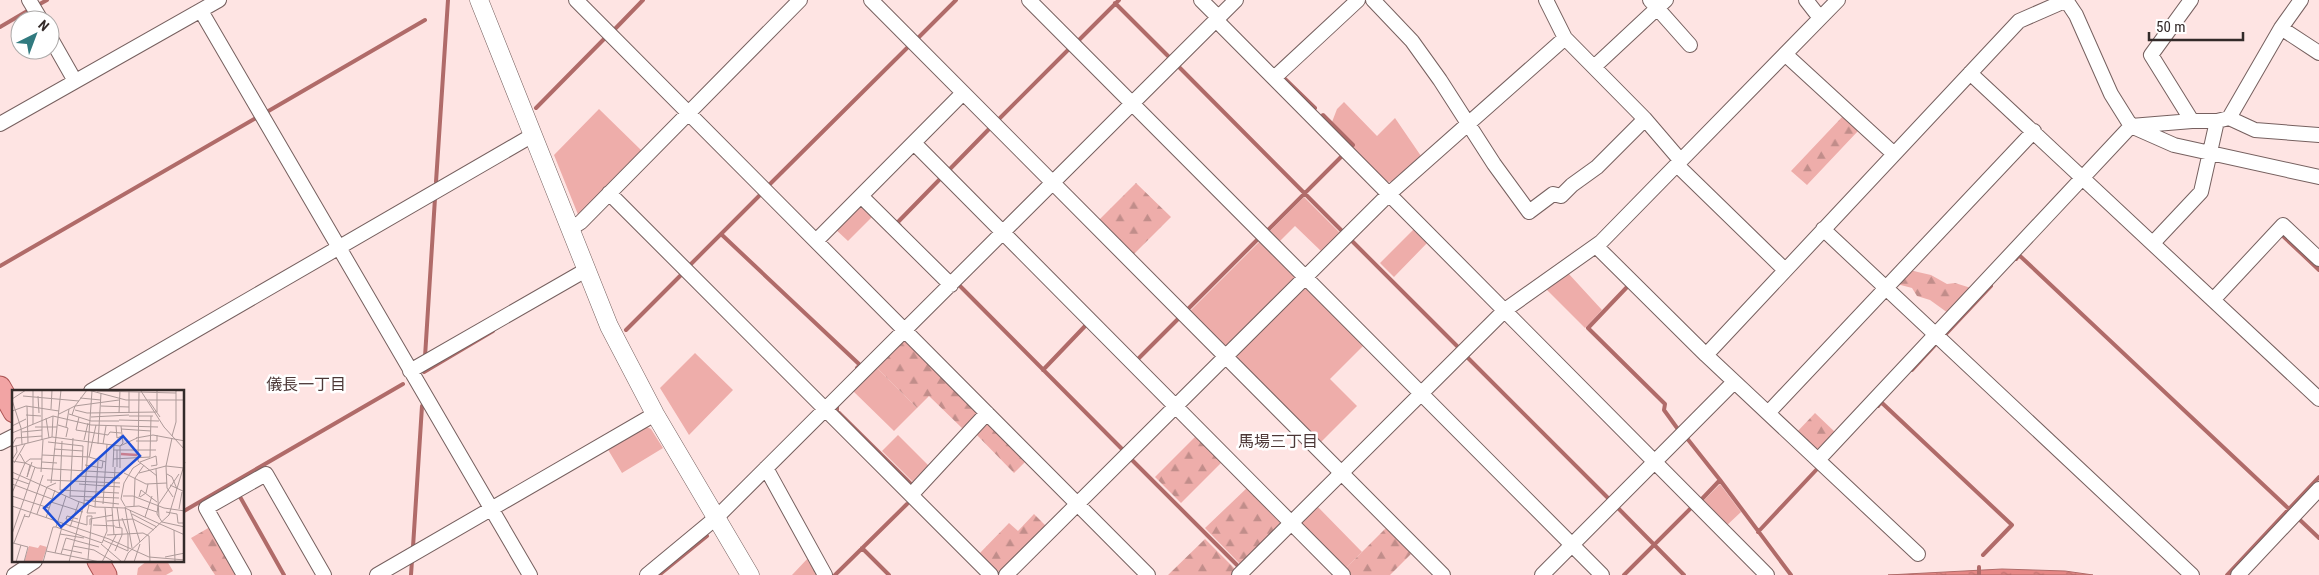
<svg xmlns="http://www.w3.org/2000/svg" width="2319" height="575" font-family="'Roboto Condensed','Noto Sans JP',sans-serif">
<defs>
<pattern id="forest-firs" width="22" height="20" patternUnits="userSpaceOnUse" patternTransform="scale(1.25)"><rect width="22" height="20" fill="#eeadaa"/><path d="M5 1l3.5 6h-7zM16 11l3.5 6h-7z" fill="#c18d8a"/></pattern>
<pattern id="water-ripples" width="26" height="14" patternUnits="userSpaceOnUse" patternTransform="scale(1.25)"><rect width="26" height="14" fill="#e68785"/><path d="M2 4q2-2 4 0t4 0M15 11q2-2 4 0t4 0" fill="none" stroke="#bb6f6d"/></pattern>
</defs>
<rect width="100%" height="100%" fill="#fee4e3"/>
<path fill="#eeadaa" d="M1344,102L1377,136L1395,118L1421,156L1395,181L1387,182L1353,148L1355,145L1332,122L1337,109Z
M599,109L642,151L579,217L554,155Z
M1304,197L1340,233L1322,252L1295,226L1277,244L1267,234Z
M858,203L874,215L848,241L834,228Z
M1416,227L1429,241L1394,277L1380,263Z
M1262,239L1295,273L1296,278L1229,345L1223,346L1189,312Z
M1568,273L1602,310L1585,328L1546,289Z
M1303,286H1308L1366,343L1330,379L1357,406L1320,443L1236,358V353Z
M695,353L733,390L689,435L660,388Z
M875,366L917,408L894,431L852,390Z
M645,426L651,429L663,448L622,473L607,448Z
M898,435L930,467L915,484L882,451Z
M1720,484L1741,512L1725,527L1701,503Z
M1316,505L1362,552L1343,571L1300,527V521Z"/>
<path fill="url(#forest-firs)" d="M1843,116L1858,131L1807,185L1791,171Z
M1136,183L1171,217L1133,255L1099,220Z
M1909,270L1931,275L1947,284L1955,283L1971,288L1948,313L1930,300L1917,296L1912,288L1897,284Z
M903,338L980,413L964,430L929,396L917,408L875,366Z
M1815,413L1836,433L1822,448H1812L1796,433Z
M985,420L1028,459L1014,473L974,432Z
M1198,434L1224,460L1181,503L1155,477Z
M1249,486L1282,519V524L1241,565L1205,528Z
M1034,514L1046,526L1003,571H996L979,554L1009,523L1018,531Z
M1388,526L1413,552L1390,575H1348L1343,571Z
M210,527L237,575H215L191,538Z
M1205,539L1236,570L1231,575H1168Z
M809,557L819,575H792Z
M147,561H167L173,571L166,575H137L138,568Z"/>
<path fill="url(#water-ripples)" stroke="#b06b69" d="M2002,569L2065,571L2093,575H1888Z"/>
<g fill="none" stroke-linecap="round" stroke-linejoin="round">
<path stroke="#b06b69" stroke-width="4" d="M1115,3L1170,58
M38,5L47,0
M0,27L29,10
M613,31L643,0
M918,38L956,0
M1077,42L1119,0
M1179,67L1343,232
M1284,78L1315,108
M536,108L607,36
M265,113L425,20
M1323,115L1353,145
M999,119L1071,47
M948,171L991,127
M436,182L448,0
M768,186L909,46
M900,226L897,223L941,178
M1266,232L1344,154
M721,234L860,365L857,368
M2284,237L2319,270
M1352,241L1459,348
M2016,259L2019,255L2289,509
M690,265L762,193
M0,266L256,118
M959,285L1122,449
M1628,286L1588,328L1665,404L1664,410L1680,432
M1188,309L1260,237
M626,330L682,274
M1945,335L1991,286
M425,357L435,198
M1135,358L1137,360L1179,318
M1468,358L1611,501
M1043,370L1087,324
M1912,370L1936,344
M424,372L493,331
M837,406V411L913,486
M1878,406L1881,402L2012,525L1983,555
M1686,437L1720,480
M1131,459L1238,566
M239,495L284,575
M1700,501L1720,480L1791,575
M1617,507L1684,575
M184,511L403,384
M2300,520L2319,538
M1758,532L1818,468
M413,547L422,406
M862,548L889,575
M1979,567V575
M411,575L412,560
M659,575L707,536
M835,575L907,504
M1624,575L1693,506
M2227,575L2319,477"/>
<defs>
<path id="minor" d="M29,0L41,20
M576,0L1148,575
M871,0L1443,575
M1029,0L1602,575
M1201,0L1219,18
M1373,0L1412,41L1440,80L1494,164L1529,212L1553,194L1561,196L1572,185L1597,167L1645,119
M1546,0L1565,38L1645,119L1681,161
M1650,0L1690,45
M1806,0L1820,18
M2066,0L2076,15L2111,94L2131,126L2174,145L2319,177
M2191,0L2151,55L2192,121
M201,11L530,575
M1216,20L1767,575
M2281,28L2319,53
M50,37L75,81
M1785,54L1894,154
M1594,67L1666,0
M1970,73L2319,399
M1274,78L1358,0
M2229,118L2255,130L2319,135
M0,124L219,0
M914,143L1343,575
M1677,165L1785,270
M609,193L991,575
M861,196L951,285
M570,229L581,222L800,0
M1823,229L2192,575
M816,241L963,93
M2153,243L2201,192L2217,121
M1596,246L1706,355L1918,554
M2213,300L2283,225L2319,259
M1706,355L2019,21L2067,0
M410,371L586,270
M91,391L533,135
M1768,413L2034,131
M0,443L14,436
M1818,460L2131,126L2192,121H2217L2229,118L2281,28L2301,0
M766,468L825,575
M911,495L987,413
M14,575L35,561
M244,575L206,508L266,474L324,575
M377,575L655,414
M647,575L717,517L1236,0
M1006,575L1390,193L1565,38
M1239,575L1505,310L1601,242L1838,0
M1542,575L1734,382
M2238,575L2319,489"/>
<path id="tertiary" d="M479,0L609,326L655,414L750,575"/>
<path id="primary" d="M0,387L14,412
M98,561L106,575"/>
</defs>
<use href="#minor" stroke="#76605f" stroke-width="16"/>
<use href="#tertiary" stroke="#76605f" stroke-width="19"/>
<use href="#primary" stroke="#aa5252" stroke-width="23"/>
<use href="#minor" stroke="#fff" stroke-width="14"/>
<use href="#tertiary" stroke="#fff" stroke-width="18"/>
<use href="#primary" stroke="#f2a4a4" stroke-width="21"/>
</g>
<g text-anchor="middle" stroke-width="5" stroke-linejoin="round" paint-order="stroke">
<g font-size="16" fill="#4c3837" stroke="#fff">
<text x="306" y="390">儀長一丁目</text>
<text x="1278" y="447">馬場三丁目</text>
</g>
</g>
<g transform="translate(12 390)">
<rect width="172" height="172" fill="#fee4e3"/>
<path d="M28,155L35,157L30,172H12L17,156L26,158Z" fill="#eeadaa"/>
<path fill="none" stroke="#e68785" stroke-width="2.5" d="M109,64L125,65"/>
<path fill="none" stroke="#ad9a99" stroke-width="1" d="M30,0V50M76,0L114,10H173M85,1L164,3M129,1L152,37L173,60M127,2L126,71L145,86M11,6L67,11M26,6L27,23M68,8L89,10M0,9L14,0M0,10L9,38L10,54M137,11L148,27M15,16L16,53M89,16L117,17M39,19L40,0M63,20L75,23L145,22V0M0,21L14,16L47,21M107,23L108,0M117,23V0M47,24L63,16L75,0M57,24L79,31H107M14,25L29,26M60,25L63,16L107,10M117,26H141M67,27L64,40L96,45L98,42L109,43M79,27L117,25M34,28L37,48M107,30L147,31M21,34V0M46,35L56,38L54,47M0,36L14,29M104,36L105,48L110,46M23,37H45M54,37L57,19M109,39L139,41M10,42L30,40M0,43L41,26M160,46L164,32V0M40,47L41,26L79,35L146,37M124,48L141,45L173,51M160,48L154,76L155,98L161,107M72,50L76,33M124,51H145V45M36,52L71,56L70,81M86,54L89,3M91,54L94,36M0,55L4,48L30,46M0,57L40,47L108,56L125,48M42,59L71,61M101,60H144M8,64L13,73L25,78L74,81M30,65L77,67L94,72M77,67L84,35M101,69L138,67L139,26M0,70L5,62L4,55M0,71L13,73L18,69H30M30,72L45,73M128,72L144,66L145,75L139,76M2,73L13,54M18,75L15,87L20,72M73,75L90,78L91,71M154,76L172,78M101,77L102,54M105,77V60M108,78V56L111,53L109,36M144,79L147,127M74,81L110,83M0,82L65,111L83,117L113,118L148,134M29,82L31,50M112,83L134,94L155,93M127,83L154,76M155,84L160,87L165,99M167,84L146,115L145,124L150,132L173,137M65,86L108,88M0,88L17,94M35,90L108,93M39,93L49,0M0,94L40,109M67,94L108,97M158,95L173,102M48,100L107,103M48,100L50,51M0,103L13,73M0,106L37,118M58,106L107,108M111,106H121L152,118L173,121M58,107L61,48M127,107L129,100L145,112M128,107L134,103L136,94M72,110L107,114M39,112L71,122M91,114L95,54M77,115L75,123H84M0,116L97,149L137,167L173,170M113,116L109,109L112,93L121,78L129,73M122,116L123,88L132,75M83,117L86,71M101,117L103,77M105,117L108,138M100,118L102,145M167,119L170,102M118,120L128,152M154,122L165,124L166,133H173M25,124L35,97L44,93M120,124L145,137M12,126L17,127L31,85M133,127L140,106M34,128L43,100M66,129L55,126L54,129L75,135M95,131L121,129L142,140M148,134L173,145M75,135V126H80L76,169M78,135V129L101,125M81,135L103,136M44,137L90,153L95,141L93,118M58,137L67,112M103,137L110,138V145L103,161M162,140L163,172M0,144L23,77M48,144L72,148M95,145L131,143L137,146L138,172M54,148L87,157M91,150L116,161V144L110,128M1,153L16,157L12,172M2,153L13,124M89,154L110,172M61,156L82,160L102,172M120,158L113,117L127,116L145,122M51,159L70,163M34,161L88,172M43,163L51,133M49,164L54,148M153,167L173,163M4,172L9,155M31,172L41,137H44L54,106M57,172L72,113L80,1M90,172L104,145M112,172L116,163L157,125L173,72M122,172L128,154"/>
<path fill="#1d4ed8" fill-opacity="0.15" stroke="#1d4ed8" stroke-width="2.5" d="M111,46L128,66L49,137L32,118Z"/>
<rect width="172" height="172" fill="none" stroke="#332a29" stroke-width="2.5"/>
</g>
<g transform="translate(35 35) rotate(42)"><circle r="24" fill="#ffffff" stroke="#adaaa9"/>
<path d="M0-4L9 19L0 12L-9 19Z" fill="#317a7f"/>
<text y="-8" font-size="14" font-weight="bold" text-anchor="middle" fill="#332a29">N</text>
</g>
<path d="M2149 32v8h94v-8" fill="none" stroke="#332a29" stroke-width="2.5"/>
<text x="2156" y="32" font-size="15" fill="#332a29" stroke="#ffffff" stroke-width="4" paint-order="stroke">50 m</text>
</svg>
